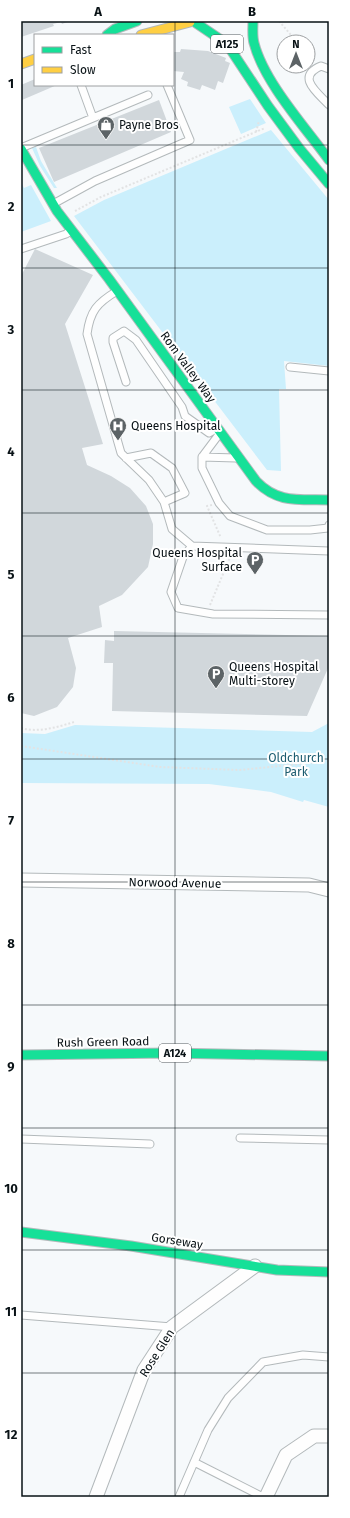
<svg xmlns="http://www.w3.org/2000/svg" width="350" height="1518" font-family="'Fira Sans',sans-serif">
<rect width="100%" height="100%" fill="#f6f9fb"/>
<path fill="#cbeffc" d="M250,99L266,123L241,134L229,107Z
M271,130L329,200V366L284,361L286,389H279L281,471L267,470L74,216L104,200Z
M36,147L41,161L57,188H54L40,166L32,148Z
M21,182L24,188L31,185L51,221L21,232Z
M329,723V807L304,800L303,802L271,792L209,784L21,783V733L45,734L75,725L312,732Z"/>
<path fill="#d1d7db" d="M21,21H70L62,24L61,22L53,24L54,26L21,37Z
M181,49L208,51L226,58L225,61L230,63L223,83L218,81L215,90L202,85L200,90L187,86L188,82L181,79L184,72L173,71V52H180Z
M35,79V85H57L22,100L21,85Z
M159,100L171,132L54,182L39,148Z
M35,249L93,275L65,324L103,444L82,448L87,465L111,476L130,488L146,506L153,524V544L148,567L122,595L99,606L102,627L68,638L76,668L73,687L57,707L34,716L21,713V276Z
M114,631L329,636V666L307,716L112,711L113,663H104L105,640L114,641Z"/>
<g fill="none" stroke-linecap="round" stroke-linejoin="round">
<defs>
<path id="lane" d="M329,69L321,66C295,77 318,93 329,105
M81,85L93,118
M21,148L148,95
M53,204L95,181L190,140L167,85
M21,249L66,234L72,230
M117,291C97,303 90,311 87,334L121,453L149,480L164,502L172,529L192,546
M290,367L329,371
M126,382L113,342V338L124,331L136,340L182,407L185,416L209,433L216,429
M220,433L202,457V468L219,503L230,516L267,530H310L328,528L329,525
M202,457L236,458
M126,458L151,453L172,468L185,493L164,502
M329,551L192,546L183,557L171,592L178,608L213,614L329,615
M240,1138L329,1140
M21,1139L150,1144
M21,1315L172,1327
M194,1462L263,1497
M179,1497L208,1430L228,1398L263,1362L303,1355L329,1357"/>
<path id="street" d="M21,880L309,885L329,890
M96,1497L144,1370L172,1327L255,1266
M266,1497L286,1455L314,1436H329"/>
<path id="fast" d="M253,21C253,28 252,36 254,43C264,82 305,127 329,160
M196,23L227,44L268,106L299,148L329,184
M107,35L115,29L137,21
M21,149L57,211L109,279L256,481C278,504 300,499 329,500
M21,1055L168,1053L329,1056
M21,1232L131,1246L277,1270L329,1272"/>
<path id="slow" d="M141,35L190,22
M21,64L35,59"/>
</defs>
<use href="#lane" stroke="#b3b9bb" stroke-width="9"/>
<use href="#street" stroke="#b3b9bb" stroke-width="15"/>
<use href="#fast" stroke="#b3b9bb" stroke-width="11"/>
<use href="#slow" stroke="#b3b9bb" stroke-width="11"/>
<path stroke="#e2e3e4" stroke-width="2" stroke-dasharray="2 2" stroke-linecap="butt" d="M279,21L297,42
M308,54L314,61
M256,132L259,121
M75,211L101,197L265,128
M212,505L207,506L221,538
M210,605L231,555
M21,728C38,733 58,727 74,722
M21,746L160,767L240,770L329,761"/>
<use href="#lane" stroke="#fefefe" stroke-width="7"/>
<use href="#street" stroke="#fefefe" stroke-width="13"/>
<use href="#fast" stroke="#16e098" stroke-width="9"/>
<use href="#slow" stroke="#ffcf43" stroke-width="9"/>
</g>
<path fill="none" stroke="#091216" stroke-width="1" stroke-opacity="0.55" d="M175,21V1497M21,145H329M21,268H329M21,390H329M21,513H329M21,636H329M21,759H329M21,882H329M21,1005H329M21,1128H329M21,1250H329M21,1373H329"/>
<defs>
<symbol id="shop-pin" viewBox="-11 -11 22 30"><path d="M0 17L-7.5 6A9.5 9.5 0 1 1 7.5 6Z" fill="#5c6366" stroke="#fff"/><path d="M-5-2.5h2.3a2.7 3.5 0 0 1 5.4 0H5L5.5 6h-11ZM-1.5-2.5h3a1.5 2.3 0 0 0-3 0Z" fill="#fff"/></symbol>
<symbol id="hospital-pin" viewBox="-11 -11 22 30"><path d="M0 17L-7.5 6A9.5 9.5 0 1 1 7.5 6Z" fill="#5c6366" stroke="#fff"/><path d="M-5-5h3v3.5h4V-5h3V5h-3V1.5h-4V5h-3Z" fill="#fff"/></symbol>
<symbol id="parking-pin" viewBox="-11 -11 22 30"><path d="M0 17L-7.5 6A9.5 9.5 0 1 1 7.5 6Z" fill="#5c6366" stroke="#fff"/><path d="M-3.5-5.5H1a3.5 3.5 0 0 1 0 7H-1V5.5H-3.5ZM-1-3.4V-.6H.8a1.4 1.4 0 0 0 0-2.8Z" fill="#fff"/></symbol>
</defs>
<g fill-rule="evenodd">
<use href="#shop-pin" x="96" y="115" width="20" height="27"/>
<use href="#hospital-pin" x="108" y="416" width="20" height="27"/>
<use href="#parking-pin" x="245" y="550" width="20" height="27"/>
<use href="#parking-pin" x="206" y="664" width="20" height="27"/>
</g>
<g text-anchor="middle" stroke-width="4" stroke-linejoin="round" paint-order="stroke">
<g fill="#fff" stroke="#53595c" stroke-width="1">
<rect x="211" y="35" width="32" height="18" rx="3"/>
<rect x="159" y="1044" width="32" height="18" rx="3"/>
</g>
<g font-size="11" font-weight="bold" fill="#091216">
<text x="227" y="48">A125</text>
<text x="175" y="1057">A124</text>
</g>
<g font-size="12" fill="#091216" stroke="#fff" text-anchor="start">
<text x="119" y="129">Payne Bros</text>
<text x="131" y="430">Queens Hospital</text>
<text x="242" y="557" text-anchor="end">Queens Hospital<tspan x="242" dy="14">Surface</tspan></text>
<text x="229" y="671">Queens Hospital<tspan x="229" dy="14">Multi-storey</tspan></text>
</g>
<g font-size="12" fill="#091216" stroke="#fff">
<text transform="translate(188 367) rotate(54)" y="4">Rom Valley Way</text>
<text transform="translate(175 883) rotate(1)" y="4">Norwood Avenue</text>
<text transform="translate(103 1042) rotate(-1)" y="4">Rush Green Road</text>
<text transform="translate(177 1241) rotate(9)" y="4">Gorseway</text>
<text transform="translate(157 1353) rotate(-58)" y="4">Rose Glen</text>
</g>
<g font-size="12" fill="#1b5b6f" stroke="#fff">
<text x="296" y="762">Oldchurch<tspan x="296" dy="14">Park</tspan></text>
</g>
</g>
<rect width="350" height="1518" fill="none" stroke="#ffffff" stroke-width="44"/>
<rect x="34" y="34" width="140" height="52" fill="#ffffff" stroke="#9da0a2"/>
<rect x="42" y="47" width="20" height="6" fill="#16e098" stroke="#9da0a2"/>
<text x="70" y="54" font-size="12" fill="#091216">Fast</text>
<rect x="42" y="67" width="20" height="6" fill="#ffcf43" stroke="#9da0a2"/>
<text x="70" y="74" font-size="12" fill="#091216">Slow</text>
<g transform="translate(296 54)"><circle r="19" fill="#ffffff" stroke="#9da0a2"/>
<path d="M0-3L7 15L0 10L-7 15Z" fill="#5c6366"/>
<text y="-6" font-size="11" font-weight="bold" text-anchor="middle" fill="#091216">N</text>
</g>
<rect x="22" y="22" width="306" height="1474" fill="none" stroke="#091216" stroke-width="1.5"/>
<g font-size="13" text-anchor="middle" font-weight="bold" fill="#091216">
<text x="98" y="16">A</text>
<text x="252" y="16">B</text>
<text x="11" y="88">1</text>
<text x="11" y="211">2</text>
<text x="11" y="334">3</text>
<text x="11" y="456">4</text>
<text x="11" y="579">5</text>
<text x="11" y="702">6</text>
<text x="11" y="825">7</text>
<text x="11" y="948">8</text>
<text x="11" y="1071">9</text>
<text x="11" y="1193">10</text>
<text x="11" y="1316">11</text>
<text x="11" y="1439">12</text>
</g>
</svg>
